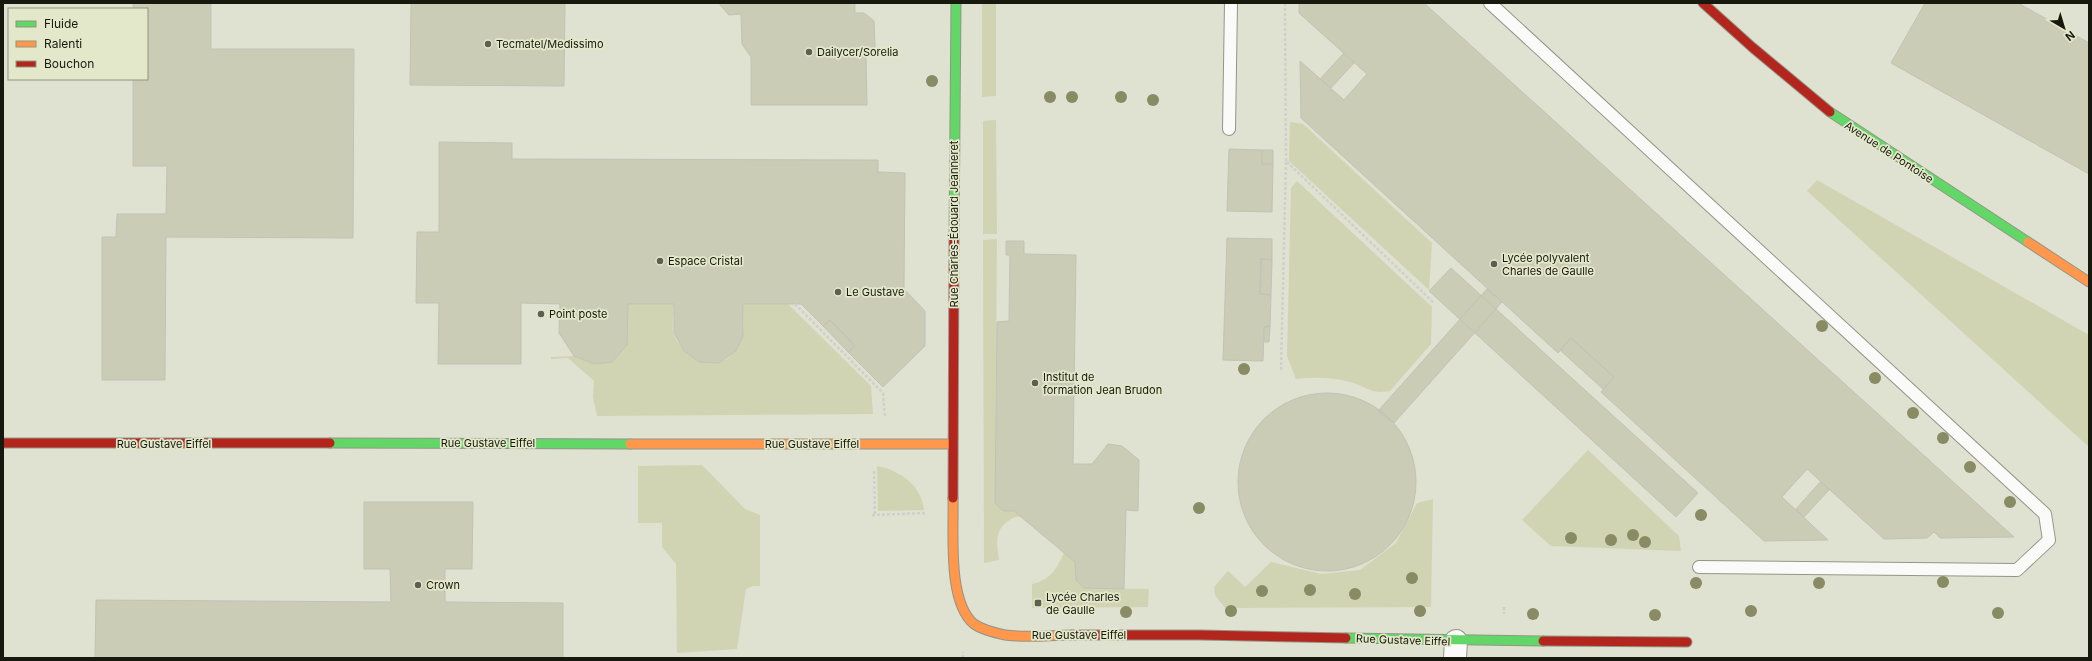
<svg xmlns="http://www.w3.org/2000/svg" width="2092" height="661" font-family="Inter,sans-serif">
<rect width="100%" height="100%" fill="#dfe1d1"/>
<path fill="#d1d4b2" d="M982,3H996V96L982,97Z
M996,120L997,234H983V121Z
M1290,122L1303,124L1432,243L1429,290L1289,161Z
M1817,180L2089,335V447L1807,191Z
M1297,181L1432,307L1431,344L1390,391C1369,395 1366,385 1346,381C1329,377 1313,377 1296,379L1287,356L1291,188Z
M997,239L995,503L1003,511H1014L1021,517C1015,516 1012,518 1007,522C994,531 997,546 999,560L984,563L983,240Z
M628,304H674C674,313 671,327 674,335C688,367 729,376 742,338C745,328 743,314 743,304H788L871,386L873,414L597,416L593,397L594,381L568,358L551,359V357L574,356L594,364L612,362L627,345Z
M1588,450L1679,536L1681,551L1551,546L1522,520Z
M702,465L745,509L760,515V586H753L746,589L737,649L677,653L676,564L662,547V523H638V466Z
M877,466C900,470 922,486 924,510L878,511Z
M1433,499L1431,607L1225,608L1215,595L1214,587L1228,571L1245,587L1271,562L1321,574L1360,570L1396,543L1417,503Z
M1064,552L1075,562L1076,580L1084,588L1149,589L1148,607L1032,608V584C1049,581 1058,568 1064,552Z"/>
<path fill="#caccb6" stroke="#c1c3b6" d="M133,3H211V49H354L353,238L166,237L165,380H102V237H116L117,214H166L167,166H133V79H147V9H133Z
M411,3H565L564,86L410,85Z
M720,3H855V13H864L874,21L875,47L866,57L867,105H751V57L742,44L741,14L729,15L720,5Z
M1299,3H1424L2014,537L1940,538L1934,532L1927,538L1884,539L1807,469L1782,497L1828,540L1764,541L1601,392L1614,377L1571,338L1558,353L1301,118L1300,61L1344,100L1367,74L1299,13Z
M1925,3H2018L2089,43V174L1891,63Z
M1344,53L1354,63L1331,88L1320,79Z
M439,142L512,143V159L878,160V172L905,173L904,289L925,311V346L883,387L848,352L855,346L830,320L823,326L801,304H743V336L736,351L719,363L699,362L684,351L674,333V304H628L627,345L612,362L594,364L574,356L559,333L560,304L521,303V364H438L439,303H416L417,232H439Z
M1229,149L1262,150V164H1273L1272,212L1227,211Z
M1262,150H1273V164H1262Z
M1227,238L1272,239V260L1261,259L1260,294L1271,295L1270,326L1264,327L1263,361L1223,360Z
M1006,241H1024V254L1076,255L1073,464H1092L1108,444L1122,446L1139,460L1138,511L1126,510L1124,589L1084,588L1076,580L1075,562L1014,511H1003L995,503L997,322L1009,321L1010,255H1006Z
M1261,259L1272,260L1271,295L1260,294Z
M1451,268L1698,493L1676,517L1429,291Z
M1487,289L1502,302L1394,423L1378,411Z
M830,320L855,346L848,352L823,326Z
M1270,326L1269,342H1264V327Z
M1571,338L1614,377L1603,389L1560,350Z
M1238 482a89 89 0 1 1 178 0a89 89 0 1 1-178 0Z
M1821,481L1829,490L1804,517L1796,509Z
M364,502H473L472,569H445V602L563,603V658H95L96,600L391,602L390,569H364Z"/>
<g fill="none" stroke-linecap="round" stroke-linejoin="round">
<defs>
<path id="lane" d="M1490,3L2045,514L2049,540L2017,570L1699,567
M1229,129L1231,3"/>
<path id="street" d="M1455,658L1456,641"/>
<path id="fast" d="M1830,112L2028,242
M954,238L956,3
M330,443L630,444
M1346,638L1543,641"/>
<path id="slow" d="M2028,242L2089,282
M630,444H952
M953,498C954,531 947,602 974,624C982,630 996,633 1005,635C1027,638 1051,635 1072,635"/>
<path id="jam" d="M1703,3L1752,47L1830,112
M3,443H330
M953,498L954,238
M1072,635H1200L1346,638
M1543,641L1687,642"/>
</defs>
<use href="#lane" stroke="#949588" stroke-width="14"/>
<use href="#street" stroke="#949588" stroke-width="24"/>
<use href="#fast" stroke="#949588" stroke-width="11"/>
<use href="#slow" stroke="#949588" stroke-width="11"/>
<use href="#jam" stroke="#949588" stroke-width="11"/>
<path stroke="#d0d0cb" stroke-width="2.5" stroke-dasharray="3 2" stroke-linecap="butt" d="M1285,3L1286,161
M795,304L883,393L885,417
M1281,370L1286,161L1434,303
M874,471L875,515
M872,515L927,513
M1504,607V614
M963,658V652"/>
<use href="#lane" stroke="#fafaf8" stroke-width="12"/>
<use href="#street" stroke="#fafaf8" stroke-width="22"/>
<use href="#fast" stroke="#63d668" stroke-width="9"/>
<use href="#slow" stroke="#ff974d" stroke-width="9"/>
<use href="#jam" stroke="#b3261e" stroke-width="9"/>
</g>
<g fill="#888b63">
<circle cx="932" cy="81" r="6"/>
<circle cx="1050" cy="97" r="6"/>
<circle cx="1072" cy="97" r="6"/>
<circle cx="1121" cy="97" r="6"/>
<circle cx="1153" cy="100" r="6"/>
<circle cx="1822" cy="326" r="6"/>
<circle cx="1244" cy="369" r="6"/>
<circle cx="1875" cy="378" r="6"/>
<circle cx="1913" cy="413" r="6"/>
<circle cx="1943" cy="438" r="6"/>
<circle cx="1970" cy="467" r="6"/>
<circle cx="2010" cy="502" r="6"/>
<circle cx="1199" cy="508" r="6"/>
<circle cx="1701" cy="515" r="6"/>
<circle cx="1633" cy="535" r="6"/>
<circle cx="1571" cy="538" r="6"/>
<circle cx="1611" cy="540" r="6"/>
<circle cx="1645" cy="542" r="6"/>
<circle cx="1412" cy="578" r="6"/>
<circle cx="1943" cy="582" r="6"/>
<circle cx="1696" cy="583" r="6"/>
<circle cx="1819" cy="583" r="6"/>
<circle cx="1310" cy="590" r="6"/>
<circle cx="1262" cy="591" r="6"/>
<circle cx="1355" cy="594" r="6"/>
<circle cx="1231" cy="611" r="6"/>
<circle cx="1420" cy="611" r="6"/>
<circle cx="1751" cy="611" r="6"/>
<circle cx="1126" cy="612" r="6"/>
<circle cx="1998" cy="613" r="6"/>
<circle cx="1533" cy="614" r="6"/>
<circle cx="1655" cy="615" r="6"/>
</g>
<g fill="#5d5f52" stroke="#e4e8ca" stroke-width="1.5">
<circle cx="488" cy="44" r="4"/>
<circle cx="809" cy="52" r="4"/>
<circle cx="660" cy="261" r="4"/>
<circle cx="1494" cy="264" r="4"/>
<circle cx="838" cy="292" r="4"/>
<circle cx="541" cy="314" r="4"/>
<circle cx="1035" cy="383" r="4"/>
<circle cx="418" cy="585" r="4"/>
<rect x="1034" y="599" width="8" height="8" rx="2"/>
</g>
<g text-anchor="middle" stroke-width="3.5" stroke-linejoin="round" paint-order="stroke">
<g font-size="11" fill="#17190e" stroke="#e4e8ca" text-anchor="start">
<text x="496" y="48">Tecmatel/Medissimo</text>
<text x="817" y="56">Dailycer/Sorelia</text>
<text x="1502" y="262">Lycée polyvalent<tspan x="1502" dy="13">Charles de Gaulle</tspan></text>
<text x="668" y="265">Espace Cristal</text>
<text x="846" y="296">Le Gustave</text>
<text x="549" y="318">Point poste</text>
<text x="1043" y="381">Institut de<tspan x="1043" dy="13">formation Jean Brudon</tspan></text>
<text x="426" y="589">Crown</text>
<text x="1046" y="601">Lycée Charles<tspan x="1046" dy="13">de Gaulle</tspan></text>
</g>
<g font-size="11" fill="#17190e" stroke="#e4e8ca">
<text transform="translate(1889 152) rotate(33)" y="4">Avenue de Pontoise</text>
<text transform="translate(954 224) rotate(-90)" y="4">Rue Charles-Édouard Jeanneret</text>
<text x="488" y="447">Rue Gustave Eiffel</text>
<text x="164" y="448">Rue Gustave Eiffel</text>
<text x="812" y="448">Rue Gustave Eiffel</text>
<text x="1079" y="639">Rue Gustave Eiffel</text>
<text transform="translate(1403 640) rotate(2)" y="4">Rue Gustave Eiffel</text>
</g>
</g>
<rect width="2092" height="661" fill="none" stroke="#17190e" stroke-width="8"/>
<rect x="8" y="8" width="140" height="72" fill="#e4e8ca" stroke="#92957f"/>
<rect x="16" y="21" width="20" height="6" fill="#63d668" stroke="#92957f"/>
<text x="44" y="28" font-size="12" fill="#17190e">Fluide</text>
<rect x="16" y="41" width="20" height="6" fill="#ff974d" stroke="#92957f"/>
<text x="44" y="48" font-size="12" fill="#17190e">Ralenti</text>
<rect x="16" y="61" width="20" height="6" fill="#b3261e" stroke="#92957f"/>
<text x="44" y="68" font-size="12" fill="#17190e">Bouchon</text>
<g transform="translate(2064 28) rotate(142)" stroke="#e4e8ca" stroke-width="3" paint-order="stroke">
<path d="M0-3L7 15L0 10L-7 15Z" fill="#17190e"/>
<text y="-6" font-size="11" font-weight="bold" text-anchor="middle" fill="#17190e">N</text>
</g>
</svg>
